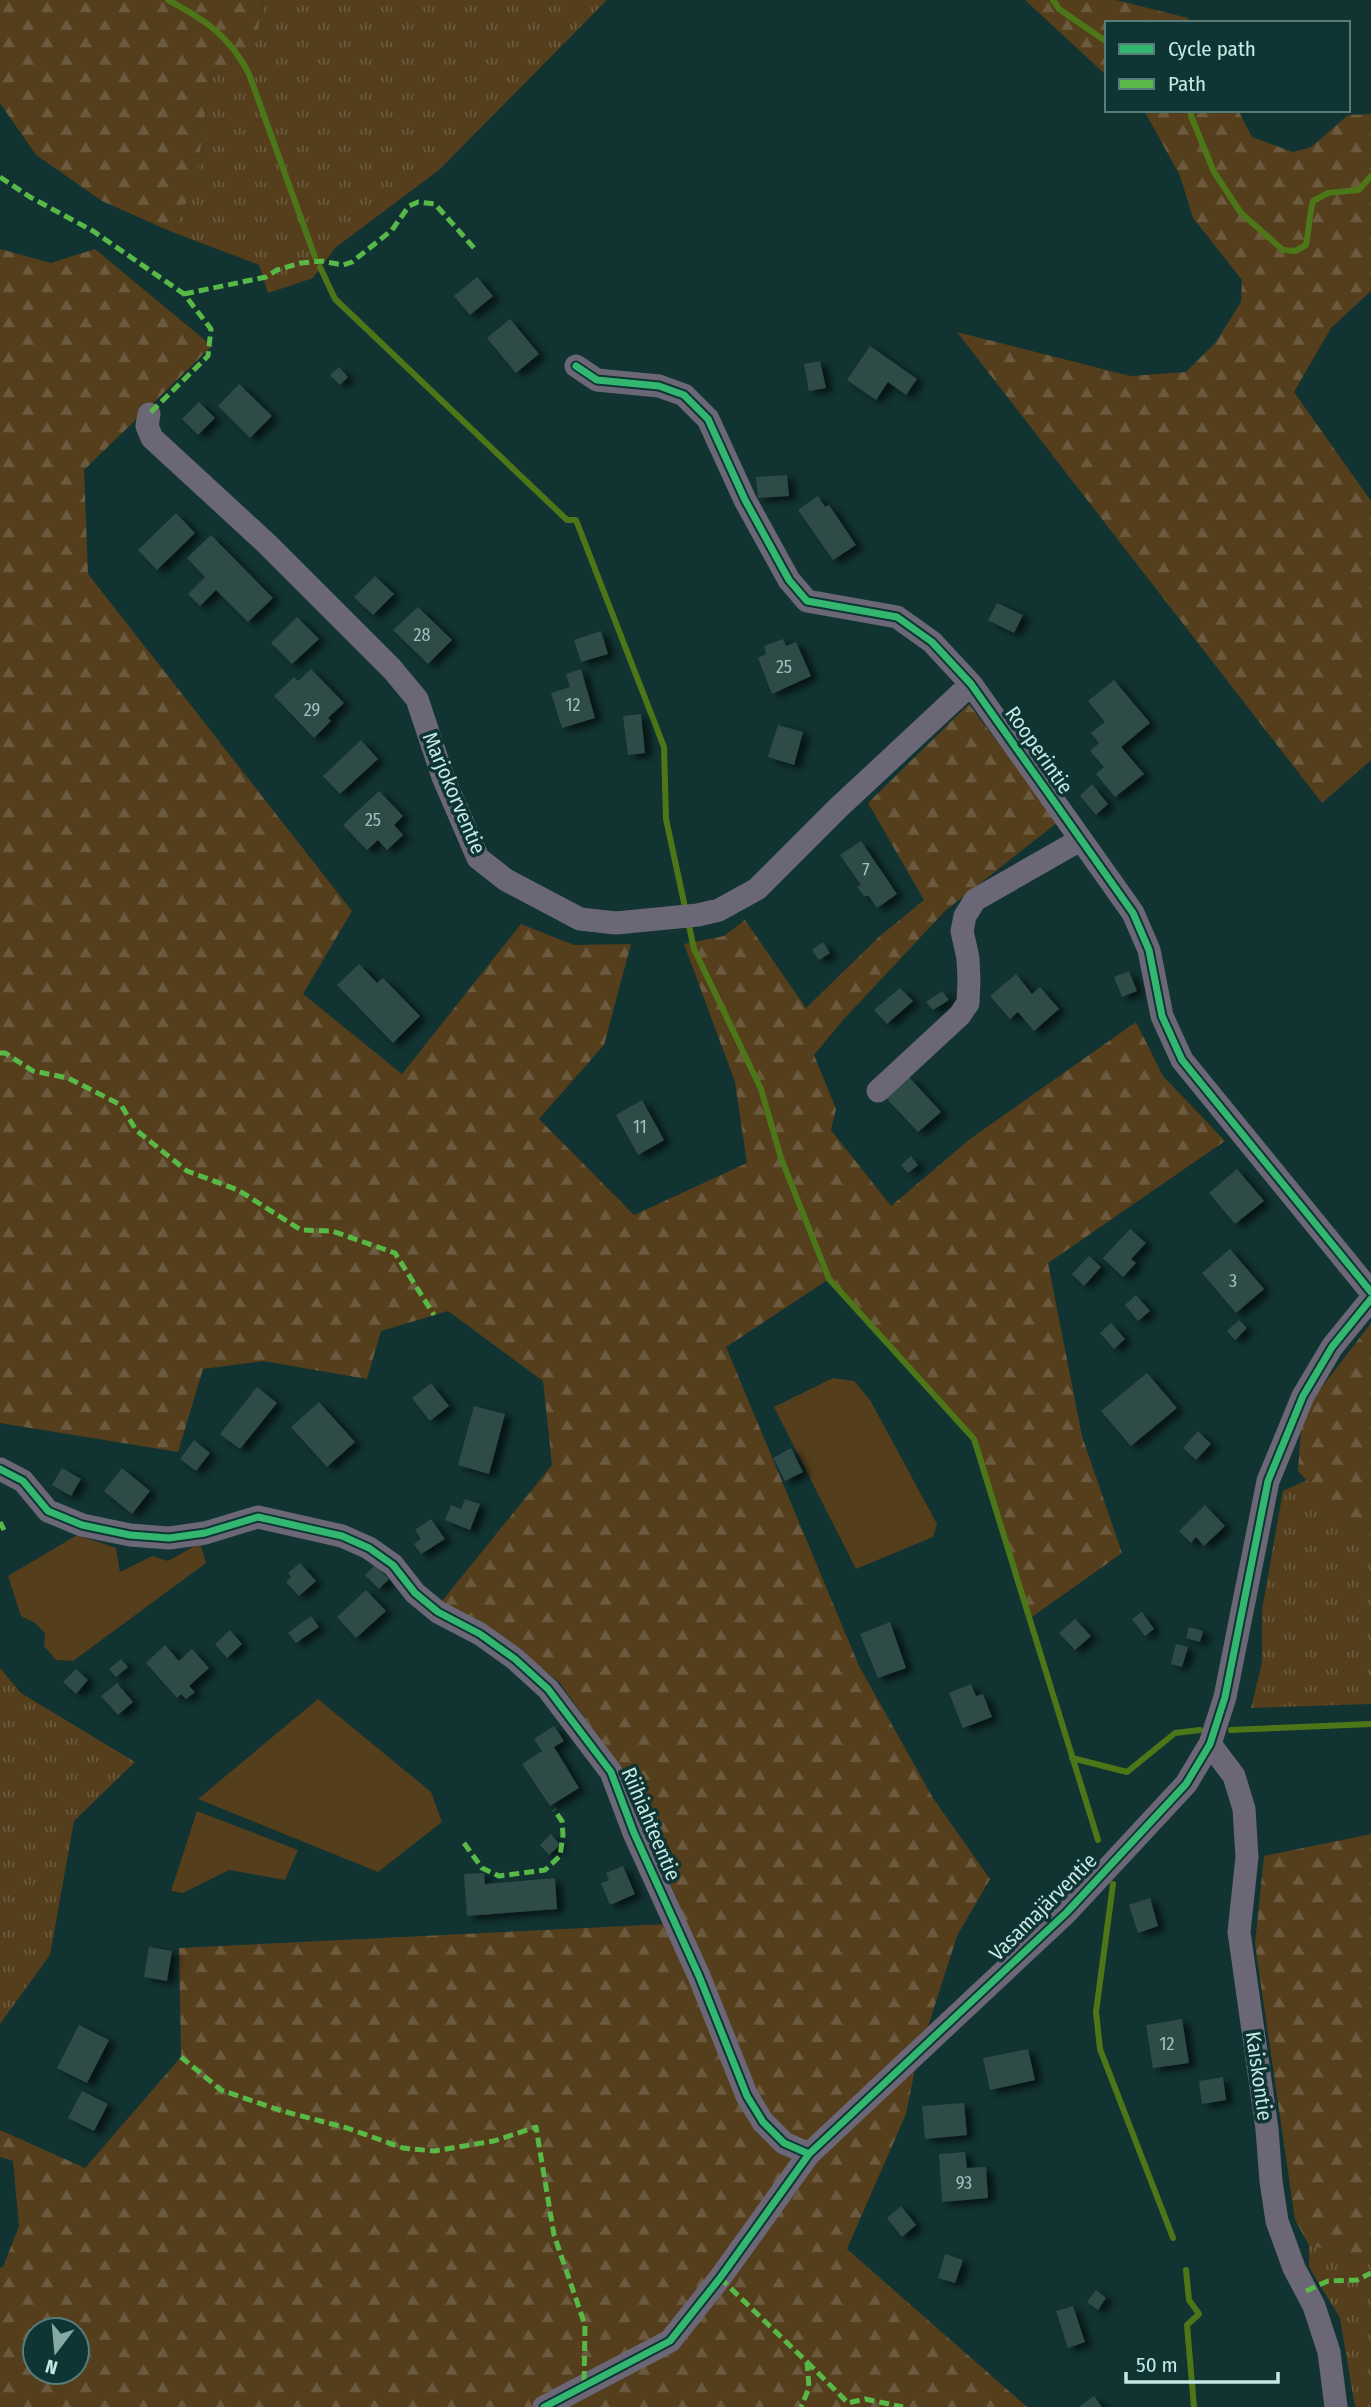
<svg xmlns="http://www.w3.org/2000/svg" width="1371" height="2407" font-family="'Fira Sans Condensed',sans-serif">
<defs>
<pattern id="grass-tufts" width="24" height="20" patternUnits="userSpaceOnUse" patternTransform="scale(1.75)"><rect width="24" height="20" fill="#543e1c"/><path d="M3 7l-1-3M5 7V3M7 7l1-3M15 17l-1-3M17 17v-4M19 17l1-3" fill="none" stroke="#6b5a3d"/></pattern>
<pattern id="forest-firs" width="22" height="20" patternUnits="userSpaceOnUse" patternTransform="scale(1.75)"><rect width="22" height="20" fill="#543e1c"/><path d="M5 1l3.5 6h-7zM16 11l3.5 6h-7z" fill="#6b5a3d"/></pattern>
<filter id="shadow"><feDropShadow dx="7" dy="4" stdDeviation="3.5" flood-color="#0009"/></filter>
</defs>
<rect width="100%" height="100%" fill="#113332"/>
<path fill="url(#grass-tufts)" d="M264,0H607L439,170L335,248L313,278L268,293L259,265L172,232L196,181L211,70L249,73Z
M1307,1480L1371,1550V1704L1251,1708L1262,1662V1610L1283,1491Z
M0,1668L21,1693L135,1762L74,1821L50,1955L0,2024Z
M1309,2245L1371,2261V2407H1355L1340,2318L1309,2267Z"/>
<path fill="url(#forest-firs)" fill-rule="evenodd" d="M0,0H264L249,74L211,70L196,182L172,232L102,201L36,155L0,103Z
M1025,0H1116L1188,18L1190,23H1107V76Z
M1144,110H1238L1252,137L1293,152L1311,147L1348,115L1371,114V291L1331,328L1294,392L1371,501V760L1322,803L957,332L1130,376L1186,372L1216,342L1241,302L1242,280L1193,218L1180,176Z
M0,249L51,263L95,249L212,346L84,470L88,574L352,911L303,994L402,1074L521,924L574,945L631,944L604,1045L539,1119L634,1215L747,1163L735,1082L684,944L724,936L745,920L806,1008L880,936L924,900L868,803L969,704L1058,822L945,911L844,1019L814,1055L836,1109L831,1130L891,1206L970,1139L1136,1022L1163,1076L1225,1141L1048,1263L1082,1436L1122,1553L1029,1619L974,1439L829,1279L726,1347L859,1666L933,1798L990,1879L957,1936L916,2064L906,2114L847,2249L1027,2407H0V2268L3,2267L19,2226L13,2161L0,2157V2130L85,2168L181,2057L179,1948L687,1923L621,1769L559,1682L521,1651L442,1601L552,1465L543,1381L448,1311L381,1331L367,1379L263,1361L203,1369L178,1452L0,1423ZM35,2330H77V2372H35Z
M1371,1323V1550L1298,1471L1301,1429L1315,1396Z
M1371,1834V2261L1309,2245L1295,2220L1255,1944L1264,1856Z"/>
<path fill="#543e1c" d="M833,1378L854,1381L870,1400L937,1524L933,1537L856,1569L774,1407Z
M77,1535L116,1548L120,1572L152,1556L168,1561L200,1543L206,1563L73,1661L56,1660L44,1646L45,1633L35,1623L21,1616L8,1576Z
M318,1699L431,1792L442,1822L378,1872L198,1799Z
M197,1811L298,1850L285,1880L229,1870L183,1893L171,1891Z"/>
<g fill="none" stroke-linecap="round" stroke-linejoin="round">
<path stroke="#4d7618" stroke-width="6" d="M168,0C204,19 230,36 249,74L315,257
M1053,0L1059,9L1107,42
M1191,110V116L1214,172L1241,213L1283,250L1295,251L1306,245C1309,230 1309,216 1313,201L1328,193L1359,190L1371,176
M320,267L335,299L567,520H576L664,747L666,819L694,949L761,1089L781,1158L829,1279L974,1439L1098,1840
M1231,1730L1371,1724
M1072,1758L1127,1772L1175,1733L1200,1730
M1113,1884L1096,2012L1100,2049L1173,2238
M1186,2270L1189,2300L1199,2314L1187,2325L1194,2407"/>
</g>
<path fill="#2f4b47" filter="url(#shadow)" d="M477,277L493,296L470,315L454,296Z
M510,319L539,354L516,373L487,338Z
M870,346L917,379L906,395L888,382L876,400L847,380Z
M820,361L826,388L809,391L804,364Z
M339,367L348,377L340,385L330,375Z
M239,384L272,416L250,438L218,406Z
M199,402L215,418L198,435L182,419Z
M787,475L789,496L758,498L756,477Z
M818,496L825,507L829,505L856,545L833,560L798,510Z
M176,513L195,533L157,570L138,550Z
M211,535L273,598L248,622L216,590L200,606L188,594L205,577L187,558Z
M375,576L394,594L373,615L354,597Z
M997,603L1023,615L1014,633L988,620Z
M418,607L452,640L428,664L393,630Z
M297,617L319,639L292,664L271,643Z
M601,631L608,654L581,662L574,640Z
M783,639L786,646L796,642L811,676L772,694L758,658L766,654L764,646Z
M311,669L344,703L328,718L331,721L314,738L274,696L294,677L298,681Z
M581,669L595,718L562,728L551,693L570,687L566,674Z
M1114,680L1150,723L1121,747L1144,774L1115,797L1096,774L1104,767L1090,751L1099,743L1091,733L1105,722L1088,701Z
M641,714L645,753L628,755L623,716Z
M778,725L803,732L794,765L768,757Z
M361,740L378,759L340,794L323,776Z
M1092,784L1108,804L1096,815L1080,796Z
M379,791L403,816L394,825L403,835L387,850L378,840L367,850L343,825Z
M861,841L897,894L877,908L868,895L865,897L857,887L861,885L840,855Z
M823,942L830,953L819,960L812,950Z
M359,964L377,983L383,978L420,1016L393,1043L337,985Z
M1129,971L1137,991L1122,997L1114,977Z
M1016,974L1032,994L1040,987L1059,1009L1034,1031L1018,1012L1010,1019L990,996Z
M900,988L913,1001L887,1024L874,1010Z
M942,991L949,1000L933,1010L926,1002Z
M909,1077L941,1112L918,1132L886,1098Z
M642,1100L664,1140L638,1155L616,1115Z
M911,1156L918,1165L908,1173L901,1165Z
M1237,1169L1264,1201L1235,1224L1209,1193Z
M1130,1229L1146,1243L1131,1259L1136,1263L1123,1277L1103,1258Z
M1230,1249L1264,1289L1236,1313L1202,1273Z
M1089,1256L1101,1267L1084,1286L1072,1274Z
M1136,1295L1150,1311L1138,1321L1125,1305Z
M1239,1320L1247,1328L1235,1340L1227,1331Z
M1111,1323L1125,1339L1114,1349L1100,1333Z
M1147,1373L1177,1408L1131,1446L1101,1411Z
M431,1383L449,1406L430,1421L412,1398Z
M257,1387L277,1403L240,1449L220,1434Z
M319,1402L355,1442L327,1467L291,1427Z
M474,1406L505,1414L489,1474L458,1465Z
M1198,1431L1211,1444L1196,1460L1183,1448Z
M194,1440L210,1453L196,1471L180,1459Z
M791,1448L803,1472L785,1481L773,1458Z
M62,1468L81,1479L71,1496L52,1485Z
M122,1468L150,1491L132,1514L104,1491Z
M465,1499L480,1504L470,1530L445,1520L451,1505L461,1509Z
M1205,1505L1225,1526L1204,1546L1196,1537L1191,1543L1179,1531Z
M431,1519L445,1539L421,1554L414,1544L421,1539L415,1530Z
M300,1563L316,1581L299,1596L286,1582L291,1577L288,1573Z
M375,1565L389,1579L379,1589L365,1575Z
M366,1590L386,1611L356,1638L337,1617Z
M1142,1612L1154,1629L1145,1636L1132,1619Z
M311,1616L319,1627L296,1643L288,1633Z
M1075,1619L1091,1636L1075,1650L1059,1633Z
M890,1622L906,1668L878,1678L860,1634Z
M1189,1627L1203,1631L1200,1642L1186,1638Z
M230,1630L242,1644L227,1658L215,1644Z
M1176,1644L1188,1647L1182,1667L1171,1664Z
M165,1645L179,1661L192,1649L209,1668L189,1686L195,1692L186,1699L181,1694L177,1698L146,1663Z
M121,1659L128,1667L116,1677L109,1669Z
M76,1669L88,1680L76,1694L63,1682Z
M117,1683L133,1702L118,1715L101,1696Z
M971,1684L976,1696L983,1694L992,1717L963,1728L949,1693Z
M554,1726L564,1741L554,1747L579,1788L550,1806L522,1764L542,1751L534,1739Z
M551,1834L560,1845L549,1855L540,1845Z
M623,1866L635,1894L610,1905L601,1883L609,1880L606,1873Z
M484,1873L485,1884L555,1878L557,1909L467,1916L464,1874Z
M1150,1898L1158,1926L1138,1933L1129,1905Z
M149,1947L172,1951L167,1981L144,1977Z
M1182,2019L1189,2063L1153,2068L1146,2025Z
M79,2025L109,2040L87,2083L57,2068Z
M1028,2049L1035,2080L990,2090L983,2058Z
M1223,2077L1226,2100L1202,2104L1199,2081Z
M82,2091L108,2104L94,2131L68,2118Z
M964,2103L967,2135L925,2139L922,2106Z
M965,2152L967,2168L986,2167L988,2198L942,2202L939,2154Z
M901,2206L916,2225L902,2237L887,2218Z
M945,2254L963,2260L955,2283L938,2278Z
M1096,2290L1106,2298L1098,2310L1087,2302Z
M1073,2306L1085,2342L1068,2348L1056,2311Z
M1094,2396L1102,2407H1079Z"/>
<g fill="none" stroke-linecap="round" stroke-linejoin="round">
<path stroke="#6b6777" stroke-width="23" d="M576,366L597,380L659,386L684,395L708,419L745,500L789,580L807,601L897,617L932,642L971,684L1133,913L1149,950L1162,1016L1182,1060L1371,1292
M149,414L147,426L152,438L266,543L392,669L417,699L443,777L478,858L506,880L580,919L616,923L698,915L719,910L757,889L838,808L971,684
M878,1091L960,1015L968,1003L969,981L968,958L962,931L965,916L975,900L1080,840
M0,1469L23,1481L48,1511L82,1525L130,1535L169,1538L205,1533L258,1517L342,1536L369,1548L393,1565L415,1593L438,1612L480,1634L515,1659L548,1689L611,1772L634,1833L699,1976L747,2096L763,2122L784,2143L809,2154
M1210,1744L1234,1776L1244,1809L1247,1857L1239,1932L1267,2129L1271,2181L1277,2221L1294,2268L1314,2306L1329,2352L1336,2407
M544,2407L670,2341L720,2278L809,2154L1067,1912L1186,1784L1210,1744L1225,1697L1268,1481L1303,1396L1332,1347L1371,1299"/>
<path stroke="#58b947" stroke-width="5" stroke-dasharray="10 5" stroke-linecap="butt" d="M0,177L30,197L93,231L184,294L211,329L208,356L149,414
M184,294L266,277L277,270L301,263L321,261L343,265L352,262L392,230L409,206L418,202L435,204L474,248
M0,1053H5L33,1071L68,1078L121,1105L136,1130L187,1171L238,1190L301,1230L332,1231L395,1253L434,1315
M0,1522L4,1530
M464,1843L482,1868L499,1876L545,1870L560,1856L563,1835L562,1821L554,1810
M181,2057L221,2090L279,2110L347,2128L403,2148L434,2151L494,2141L536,2127L554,2235L585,2325L584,2387
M720,2278L807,2362L809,2388L801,2407
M1306,2291L1328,2281L1357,2280L1371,2273
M807,2362L848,2403L865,2399L903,2407"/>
<defs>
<path id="cycleway" d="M576,366L597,380L659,386L684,395L708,419L745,500L789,580L807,601L897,617L932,642L971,684L1133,913L1149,950L1162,1016L1182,1060L1371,1292
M0,1469L23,1481L48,1511L82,1525L130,1535L169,1538L205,1533L258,1517L342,1536L369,1548L393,1565L415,1593L438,1612L480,1634L515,1659L548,1689L611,1772L634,1833L699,1976L747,2096L763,2122L784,2143L809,2154
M544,2407L670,2341L720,2278L809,2154L1067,1912L1186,1784L1210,1744L1225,1697L1268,1481L1303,1396L1332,1347L1371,1299"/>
</defs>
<use href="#cycleway" stroke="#0e3533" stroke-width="11"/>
<use href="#cycleway" stroke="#33b770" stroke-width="7"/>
</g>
<g text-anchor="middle" stroke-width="7" stroke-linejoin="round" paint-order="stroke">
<g font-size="18" fill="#a0c1be">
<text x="422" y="641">28</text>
<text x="784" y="673">25</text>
<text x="573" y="711">12</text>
<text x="312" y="716">29</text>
<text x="373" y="826">25</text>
<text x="866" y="876">7</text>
<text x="640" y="1133">11</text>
<text x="1233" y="1287">3</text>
<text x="1167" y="2050">12</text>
<text x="964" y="2189">93</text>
</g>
<g font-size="21" fill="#c5e8e5" stroke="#0e3533">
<text transform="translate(1039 750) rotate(55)" y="7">Rooperintie</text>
<text transform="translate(454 793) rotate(67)" y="7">Marjokorventie</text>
<text transform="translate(651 1824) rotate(67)" y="7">Riihiahteentie</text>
<text transform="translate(1043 1907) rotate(-45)" y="7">Vasamajärventie</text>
<text transform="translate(1259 2076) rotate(82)" y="7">Kaiskontie</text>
</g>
</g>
<rect x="1105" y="21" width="245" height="91" fill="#0e3533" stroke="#577d7a" stroke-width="2"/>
<rect x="1119" y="44" width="35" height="10" fill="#33b770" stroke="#577d7a" stroke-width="2"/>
<text x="1168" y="56" font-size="21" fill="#c5e8e5">Cycle path</text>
<rect x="1119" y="79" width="35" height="10" fill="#58b947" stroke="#577d7a" stroke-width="2"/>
<text x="1168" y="91" font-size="21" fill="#c5e8e5">Path</text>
<g transform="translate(56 2351) rotate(196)"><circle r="33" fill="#0e3533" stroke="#577d7a" stroke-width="2"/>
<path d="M0-5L12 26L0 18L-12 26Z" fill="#86a9a6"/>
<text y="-10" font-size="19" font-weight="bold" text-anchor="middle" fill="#c5e8e5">N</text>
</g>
<path d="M1126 2372v10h152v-10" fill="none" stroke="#c5e8e5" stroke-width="3.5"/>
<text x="1136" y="2372" font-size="21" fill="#c5e8e5" stroke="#0e3533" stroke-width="5" paint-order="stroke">50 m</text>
</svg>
